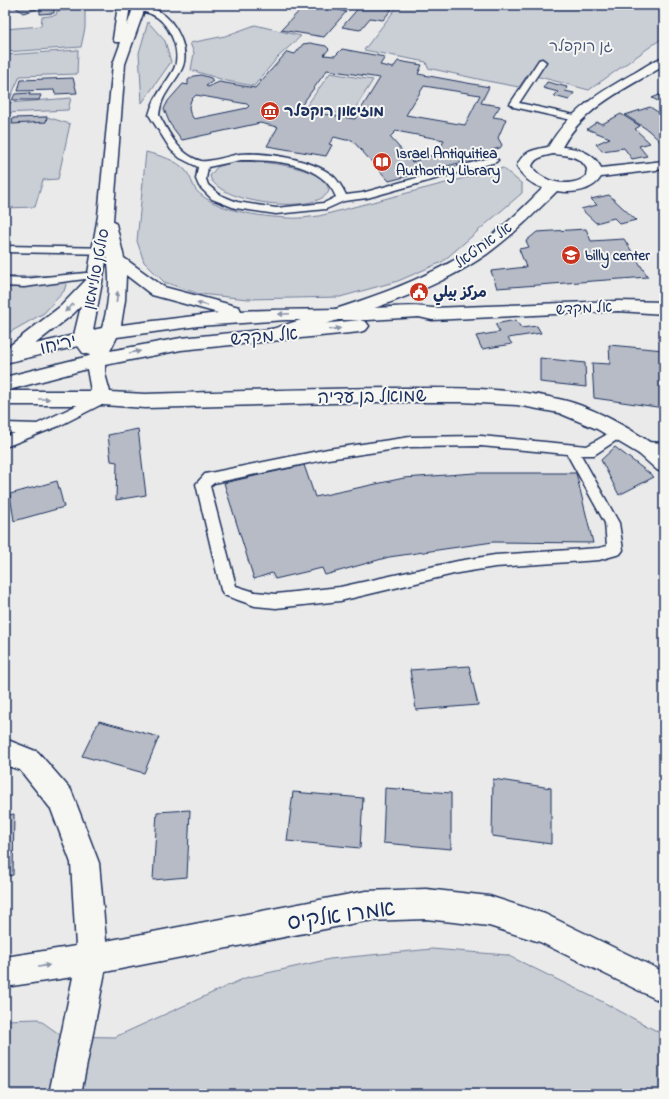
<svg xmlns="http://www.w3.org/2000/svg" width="669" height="1099" font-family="'Indie Flower','Playpen Sans Arabic','Playpen Sans Hebrew',sans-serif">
<rect width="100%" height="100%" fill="#e9eae9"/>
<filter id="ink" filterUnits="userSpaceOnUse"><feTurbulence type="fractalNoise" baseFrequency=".025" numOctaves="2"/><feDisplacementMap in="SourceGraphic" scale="8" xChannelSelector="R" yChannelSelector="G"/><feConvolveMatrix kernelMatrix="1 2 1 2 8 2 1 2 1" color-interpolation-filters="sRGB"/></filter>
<g filter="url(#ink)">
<path fill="#caced5" stroke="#727e9a" d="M69,5H85V28L81,47L5,52V29L41,26L42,17L56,15L57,11L69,10Z
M389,5H664V37L589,90L528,74L519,87L487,81L428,68L426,62L364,50L397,7Z
M148,22L165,41L171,62L142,103L139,53Z
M255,25L301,36L278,57L254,86L227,81L191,70L194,53L190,43L225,36Z
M78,50L77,74L20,76L8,103L71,98L68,110L5,113V55Z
M330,73L373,80L351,115L305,108Z
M47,117L70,124L58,179L43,180L35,207L5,208V119Z
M146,152C160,156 176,159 186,171C191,176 192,185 196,190C214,211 263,217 288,218C298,219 309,217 319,216L503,168L522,184V193L442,262L398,281L340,297L248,299L199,294L164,282L144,262L137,241Z
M237,161C257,161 326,165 329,191C317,216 216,203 210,176L217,167Z
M69,275L64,291L44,313L5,335V277Z
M432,949L507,955L601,1001L664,1035V1094H5V1020L38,1019L62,1036L115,1037L245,978L330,959Z"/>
<path fill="#b6bbc6" stroke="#1b2f5e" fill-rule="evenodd" d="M31,5L37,9L23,13L14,6Z
M48,5H68V8L54,9V13L40,14V8L48,7Z
M88,5H101V8L88,9Z
M305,5L319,7L321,5H326L341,8L339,10L346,12L324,37L281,30Z
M361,5H369L392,9L383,20L370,18L360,30L342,27Z
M310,43L326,46L329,49L324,55L335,56L342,49L385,57L380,65L393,68L398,61L422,65L418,74L489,87L481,103L500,106L493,117L506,119L498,138L502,145L500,148L491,150L494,154L389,181L352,140H346L334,137L329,144L332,145L326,156L267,146L278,127L260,123L182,140L170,124L164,109L168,101L183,84L188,85V80L194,76L201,75L211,78L213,81L206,86L208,87L219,82L255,88L287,52L295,54L303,44ZM327,70L380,78L355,119L298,110ZM424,86L480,95L465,125L406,115ZM196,95L247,104L249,106L247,108L194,119L190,113L189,107L191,100ZM396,131L444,140L439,153L412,162L390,137Z
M73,78L77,93L55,94L54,90L18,91L21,80Z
M547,82L567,87L565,91L574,93L569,100L554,96L558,92L543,88Z
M30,93L29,95H41L39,100H12L15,94Z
M664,93V104L652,98Z
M650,107L664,116V145L648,130L625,115Z
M621,114L640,126L635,129L650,143L639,146L647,156L632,159L624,148L602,151L596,144L610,138L587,129L597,122L602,124Z
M47,117L46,122L12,124L13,118Z
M609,195L636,220L620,224L614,218L596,223L581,209L597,205L591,199Z
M586,229L591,241L624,239L648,277L497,288L491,271L526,267L519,249L529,247L526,241L537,232Z
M516,320L521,328L537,326L541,333L508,338L512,344L482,349L476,336L500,332L495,324Z
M609,345L664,350V408L594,398L592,363L610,364Z
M540,358L585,363L586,387L540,382Z
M138,429L146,495L116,500L117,462L111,461L108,435Z
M615,447L654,477L619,495L601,460Z
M304,465L315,497L404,478L475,473H576L593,543L493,542L389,557L325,575L322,568L275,579L272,573L254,579L224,483Z
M57,481L64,507L14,521L10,494Z
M469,666L478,705L416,710L410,670Z
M99,721L159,737L144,773L82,756Z
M493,779L551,788V844L492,836Z
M385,788L451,793V849L383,843Z
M293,792L363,798L360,848L287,841Z
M190,810L187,877L153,880L157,812Z
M14,814L13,875L5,877V816Z"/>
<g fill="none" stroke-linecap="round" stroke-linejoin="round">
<defs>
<path id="lane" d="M120,5C131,4 150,6 160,12C176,22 189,48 183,66C180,75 172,83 167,92C162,99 160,107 159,115C169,133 179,155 201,161C207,163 232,155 240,154C265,152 311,159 332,175C338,180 342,187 346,195L362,193L493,157L498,160L496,162L367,198L344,201L326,209L276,214L235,208L212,199L199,186L196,179L198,167L180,158L171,150L149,115C154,95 165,86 174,69C182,51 169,21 151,14C142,10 130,11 120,9ZM241,160C273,160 322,162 336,197L324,203L276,208L237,202L220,195L208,185L206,179L208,167Z
M542,59L546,62L519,103L579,116L581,118L579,120L576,121L514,107L510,104L539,60Z
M5,246L112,248L117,251L112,254L5,252Z
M96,272L100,273L102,275L100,277L24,287L5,286V278L24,279Z
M103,393L108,395L109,398L108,401L59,426L5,447V437L15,433H5V423L37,424Z
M618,428L623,430L625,433L623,436L594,455H581L619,523L623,550L620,554L599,560L495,567L458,573L340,601L276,608L255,606L224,595L221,590L196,484L205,474L328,449L410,437L481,436L587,446ZM481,446L567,454L605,523L607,546L599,548L495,555L458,561L340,587L276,594L255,592L236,586L210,486L214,483L328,459L410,447Z"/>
<path id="street" d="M664,57V66C626,88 584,107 562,147C578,148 594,153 601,168L664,161V169L601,177C593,191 572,194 557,191C535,213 512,236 487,254C425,297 349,316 278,339L272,341L266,339L263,335L266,331C337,308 412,289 474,248C500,231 522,209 543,188C531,184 523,178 517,166C523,151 533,150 548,147C569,111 601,91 636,72C645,67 654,60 664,57ZM553,154C566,155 581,156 587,169L586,176C572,189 540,183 532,166C535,157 545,156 553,154Z
M646,442L664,443V457L646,456L639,454L636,449L639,444Z
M5,739L38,752L71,790L99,863L106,941L366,891L426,889L489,896L545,914L664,972V1003L540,942L489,926L426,919L366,921L105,972L81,1094H49L73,977L5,987V957L76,946L71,863L51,809L20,770L5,765Z"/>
<path id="secondary" d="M118,5H130L127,26L134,5H146L125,64L113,221L116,224L124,258L164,287L239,307L241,311C284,309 325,310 368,308C389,308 411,304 432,308L618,301L664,302V314L618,311L432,320L419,317L368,320H286L198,326L117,337L110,351L181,338L360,320L366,322L369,326L366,330L360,332L181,350L105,365V374L110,392L145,394C230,392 315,388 400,388C454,388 509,387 563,400C593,407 640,433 664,453V473L657,470L639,454L597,429L559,413L517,405L462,402H372L145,408L103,405H5V391H91L87,369L5,391V377L89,356L90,355L83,353L78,346L5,363V351L8,347L61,306L87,279L98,216L113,64L121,42H115L113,39ZM107,256C111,280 109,305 102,328L93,330ZM126,275L152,295L218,313L121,325L125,300ZM81,306L74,335L35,344L73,314Z"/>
</defs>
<use href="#lane" stroke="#1b2f5e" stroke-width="3"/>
<use href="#street" stroke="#1b2f5e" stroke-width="3"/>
<use href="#secondary" stroke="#1b2f5e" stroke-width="3"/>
<use href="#lane" fill="#f6f6f2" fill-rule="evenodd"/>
<use href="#street" fill="#f6f6f2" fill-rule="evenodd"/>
<use href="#secondary" fill="#f6f6f2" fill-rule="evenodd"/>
</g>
<defs><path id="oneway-solid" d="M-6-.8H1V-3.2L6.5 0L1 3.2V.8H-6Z"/></defs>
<g fill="#8892a8">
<use href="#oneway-solid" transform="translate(117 297) rotate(-83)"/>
<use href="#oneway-solid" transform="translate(202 304) rotate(-167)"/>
<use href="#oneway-solid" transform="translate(69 308) rotate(137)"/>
<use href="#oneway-solid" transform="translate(284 314) rotate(178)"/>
<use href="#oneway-solid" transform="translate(335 329) rotate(-7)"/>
<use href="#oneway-solid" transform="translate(135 352) rotate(-9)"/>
<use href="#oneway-solid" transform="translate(44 399)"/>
<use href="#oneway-solid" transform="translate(44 966) rotate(-9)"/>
</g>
</g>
<defs>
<symbol id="museum-disc" viewBox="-11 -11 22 22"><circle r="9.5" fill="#c8321e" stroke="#f6f6f2"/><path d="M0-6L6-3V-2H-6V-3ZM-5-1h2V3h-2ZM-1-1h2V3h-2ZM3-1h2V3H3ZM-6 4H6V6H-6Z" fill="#fff"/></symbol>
<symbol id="library-disc" viewBox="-11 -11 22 22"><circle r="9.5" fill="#c8321e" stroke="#f6f6f2"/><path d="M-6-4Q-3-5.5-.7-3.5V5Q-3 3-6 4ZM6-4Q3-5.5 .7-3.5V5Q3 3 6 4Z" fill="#fff"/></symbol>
<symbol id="university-disc" viewBox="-11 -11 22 22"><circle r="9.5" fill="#c8321e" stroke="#f6f6f2"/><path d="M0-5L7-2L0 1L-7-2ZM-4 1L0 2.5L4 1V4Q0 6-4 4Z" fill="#fff"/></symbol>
<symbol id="civic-disc" viewBox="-11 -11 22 22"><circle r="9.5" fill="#c8321e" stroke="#f6f6f2"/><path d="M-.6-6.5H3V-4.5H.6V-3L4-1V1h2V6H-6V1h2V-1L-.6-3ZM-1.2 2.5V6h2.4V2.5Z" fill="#fff"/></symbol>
</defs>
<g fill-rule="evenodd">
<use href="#museum-disc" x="259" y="100" width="22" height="22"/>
<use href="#library-disc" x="371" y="151" width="22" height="22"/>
<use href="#university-disc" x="560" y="244" width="22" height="22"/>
<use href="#civic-disc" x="408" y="281" width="22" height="22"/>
</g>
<g text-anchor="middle" stroke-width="4" stroke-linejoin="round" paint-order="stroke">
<g font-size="15" fill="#47577c" stroke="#f6f6f2">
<text x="581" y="51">גן רוקפלר</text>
</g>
<g font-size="15" font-weight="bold" fill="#1b2f5e" stroke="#f6f6f2" text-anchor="start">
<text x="284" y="116">מוזיאון רוקפלר</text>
<text x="396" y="158">Israel Antiquitiea<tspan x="396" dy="17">Authority Library</tspan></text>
<text x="585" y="260">billy center</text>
<text x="433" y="297">مركز بيلي</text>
</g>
<g font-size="15" fill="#1b2f5e" stroke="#f6f6f2">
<text transform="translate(483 245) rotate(-36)" y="5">אל אח'טאל</text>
<text transform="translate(96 269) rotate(-79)" y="5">סולטן סולימאן</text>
<text transform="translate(584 308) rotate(-3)" y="5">אל מקדש</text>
</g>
<g font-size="18" fill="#1b2f5e" stroke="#f6f6f2">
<text transform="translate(264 336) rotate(-5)" y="6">אל מקדש</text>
<text transform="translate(58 344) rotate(-14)" y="6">יריחו</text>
<text transform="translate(372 396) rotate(-1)" y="6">שמואל בן עדיה</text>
</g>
<g font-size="22" fill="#1b2f5e" stroke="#f6f6f2">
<text transform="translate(341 914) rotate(-8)" y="8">אמרו אלקיס</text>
</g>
</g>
<rect width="669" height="1099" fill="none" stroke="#f6f6f2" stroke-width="20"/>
<rect x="10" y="10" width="649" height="1079" fill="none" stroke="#1b2f5e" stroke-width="1.5" filter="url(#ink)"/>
</svg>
